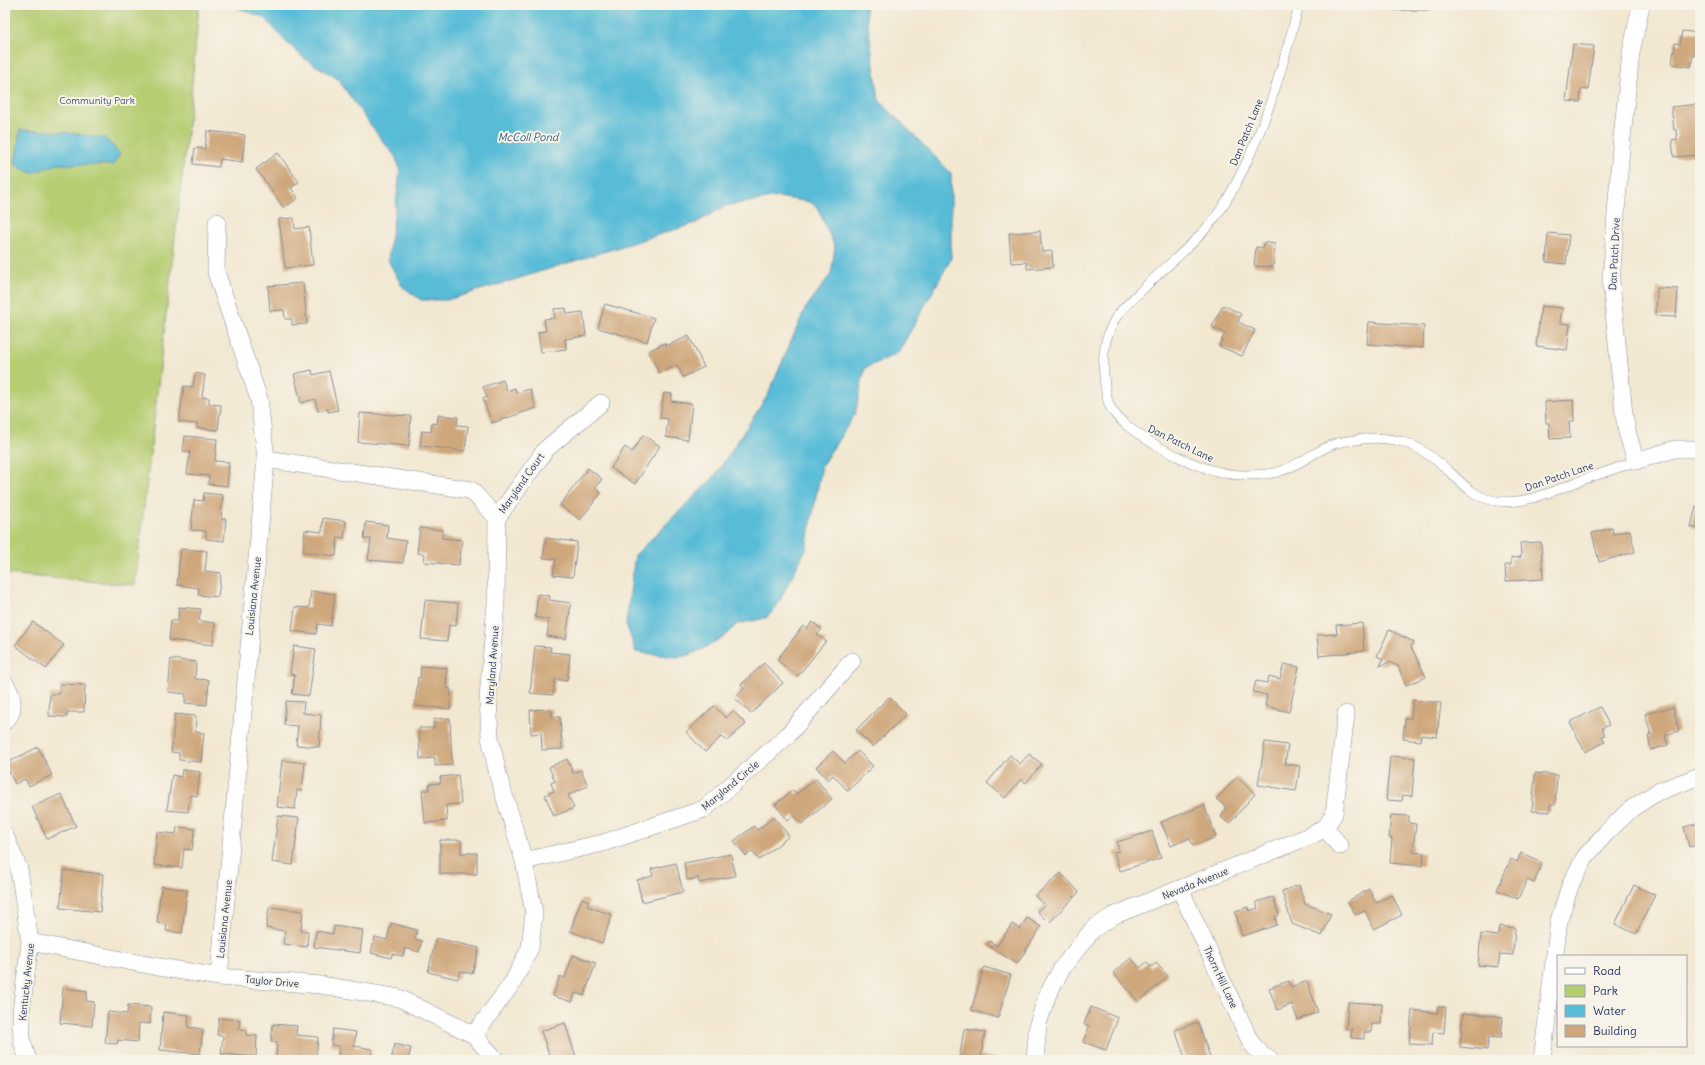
<svg xmlns="http://www.w3.org/2000/svg" width="1705" height="1065" font-family="Delius,sans-serif">
<rect width="100%" height="100%" fill="#f7f3e8"/>
<filter id="ink" filterUnits="userSpaceOnUse"><feTurbulence type="fractalNoise" baseFrequency=".025" numOctaves="2"/><feDisplacementMap in="SourceGraphic" scale="8" xChannelSelector="R" yChannelSelector="G"/><feConvolveMatrix kernelMatrix="1 2 1 2 8 2 1 2 1" color-interpolation-filters="sRGB"/></filter>
<filter id="wash" filterUnits="userSpaceOnUse"><feTurbulence type="fractalNoise" baseFrequency=".012" numOctaves="4" result="noise"/><feDisplacementMap in="SourceGraphic" scale="16" xChannelSelector="R" yChannelSelector="G"/><feGaussianBlur stdDeviation="0.9" result="paint"/><feColorMatrix in="noise" values="0 0 0 0 0 0 0 0 0 0 0 0 0 0 0 0 0 1.4 0 .05"/><feComposite in="paint" operator="in"/></filter>
<g filter="url(#wash)">
<rect width="100%" height="100%" fill="#f2e8d2"/>
<path fill="#b6cd72" stroke="#687e68" d="M5,5H199L190,107L135,585L5,574Z"/>
<path fill="#59bcd7" stroke="#3a769a" d="M230,5H865L879,100L951,173V259L898,353L865,368L855,414L822,465L806,549L776,608L766,618L737,624L726,635L701,650L686,656L677,657L636,652L626,624L635,555L714,477L768,395L805,309L831,274L835,247L817,207L810,202L778,197L725,206L696,223L510,281L447,300H421L402,286L388,260L398,189L400,169L395,156L380,138L337,78L305,59L285,41L265,18Z
M20,130L63,132L105,138L120,154L113,165L58,164L32,173L15,165Z"/>
<g id="blocks">
<path fill="#cfa77b" d="M1392,5H1432V10H1392Z
M1682,31L1700,33V56L1693,55L1691,67L1672,64L1675,43L1680,44Z
M1573,44L1594,46L1588,90L1581,89L1580,102L1566,101Z
M1700,104V155L1674,157L1672,140L1677,139L1676,130H1674L1671,107Z
M207,131L245,135L242,162L220,159L219,167L193,164L195,148L205,149Z
M278,153L299,182L291,188L298,198L284,208L256,169Z
M294,218L295,229L309,227L313,265L285,268L279,219Z
M1040,231L1042,252L1052,251L1053,267L1027,269V262L1011,263L1009,233Z
M1548,233L1569,235L1566,264L1546,262Z
M1264,242L1275,244L1273,267L1254,266L1256,247L1263,248Z
M303,283L307,324L292,325V319H285L284,310L270,311L268,286Z
M1657,288L1678,289L1676,317L1656,316Z
M605,304L654,318L647,342L598,328Z
M1223,305L1241,314L1238,322L1255,330L1242,356L1219,346L1225,333L1212,327Z
M1541,306L1562,308L1560,323L1570,324L1567,350L1536,346Z
M566,308L567,314L583,312L586,336L565,339L566,349L541,352L538,332L546,331L544,319L555,318L554,309Z
M1369,322L1424,326L1423,348L1367,344Z
M689,336L704,367L683,377L677,365L659,373L648,351L665,343L666,346Z
M312,370L313,375L329,371L338,410L328,412V409L318,411L315,399L301,403L294,374Z
M195,373L205,375L202,397L209,398V404L221,405L218,430L197,428L198,424L179,422L184,386L193,387Z
M503,380L507,391L515,388L516,393L530,389L536,408L492,423L483,399L487,397L483,387Z
M664,393L672,394L671,401L692,404L688,440L666,437L668,419L660,418Z
M1573,400L1574,421H1569L1570,438L1550,439L1549,423H1546L1545,402Z
M360,413L411,416L409,446L358,442Z
M438,415L458,417L457,425L468,426L465,451L420,446L422,431L431,432L432,423L437,424Z
M643,435L660,446L635,484L611,468L625,447L632,452Z
M185,436L217,439L215,461L229,462L227,486L208,484L209,476L187,474L190,452L183,451Z
M588,468L602,479L595,488L601,493L580,520L560,505Z
M204,493L223,495L221,519H226L224,541L206,539V531L191,530L194,500L203,501Z
M1696,507L1700,508V529L1691,527Z
M323,518L346,521L344,538L338,537L336,556L303,552L305,530L322,532Z
M366,522L388,525L387,538L406,541L403,563L368,560L371,539H364Z
M420,528L443,530L442,538L462,540L459,565L424,562L425,554L417,553Z
M1612,528L1613,534L1630,530L1635,552L1599,562L1592,533Z
M546,538L577,542L573,577L553,575L556,559L543,558Z
M1541,542L1543,579L1506,581L1505,565H1511V558L1521,557L1520,543Z
M181,549L207,551L205,571L221,573L218,597L198,595L199,588L177,585Z
M311,591L335,594L331,626L318,624L316,634L292,631L295,607L309,608Z
M538,594L550,596L549,600L571,603L566,639L547,636L549,620L535,617Z
M425,600L458,603L456,626L449,625L447,641L421,639Z
M179,607L201,609L199,621L215,623L213,645L169,640L171,620L178,621Z
M33,622L64,645L46,669L15,645Z
M812,622L822,629L817,635L826,641L798,676L777,660L803,626L807,629Z
M1362,623L1364,651L1319,656L1317,635L1337,634L1336,625Z
M1389,630L1414,642L1411,647L1426,677L1406,685L1398,666L1389,662L1380,666L1383,659L1377,656Z
M294,646L316,649L309,696L292,694L295,675L290,674Z
M535,646L551,647L550,652L570,654L567,681L555,679L553,695L530,693Z
M171,659L196,662L195,679L209,680L207,705L185,703L186,694L168,692Z
M764,663L783,683L751,714L735,698L744,688L741,685Z
M1284,664L1299,667L1289,712L1265,706L1267,695L1253,692L1256,681L1267,683L1269,676L1280,679Z
M421,666L447,668L446,688L451,689L450,709L415,706L418,677L420,678Z
M60,684L85,685L84,712H67V717L49,716L50,694H60Z
M889,697L906,714L873,747L856,730Z
M1413,700L1441,703L1437,737L1421,735L1420,741L1403,739L1405,718H1411Z
M286,701L304,702L303,713L321,715L319,747L296,745L298,726L284,725Z
M714,706L726,718L733,711L746,724L727,741L722,736L705,752L686,732Z
M1600,707L1609,725L1602,728L1605,735L1602,736L1605,742L1585,752L1570,722Z
M1673,707L1679,731L1665,735L1668,745L1651,750L1648,736L1651,735L1645,714Z
M551,709L552,717H560L562,749L542,750L541,733L531,734L530,710Z
M175,714L196,716L195,732L204,733L201,762L179,760V753L171,752Z
M450,718L452,765L435,766V758L420,759L419,728H434V719Z
M1265,742L1288,745L1285,764L1300,766L1296,791L1258,785Z
M38,747L52,775L29,786L25,779L15,784L5,764Z
M833,751L845,763L858,751L873,766L848,791L833,775L828,780L816,767Z
M1029,754L1042,764L1026,783L1021,779L1005,798L987,783L1010,755L1020,764Z
M1390,756L1415,758L1412,796L1403,795L1402,801L1386,800Z
M567,759L573,773L581,770L588,786L568,795L574,808L554,816L545,795L554,791L551,783L555,781L549,767Z
M282,760L305,763L302,791L297,790L295,809L277,807Z
M182,770L200,772L197,796L190,795L188,812L167,810L172,775L181,777Z
M1535,773L1557,775L1555,805H1550V812L1532,811Z
M458,775L461,804L446,805L447,821L425,823L422,790H429V784L441,783L440,777Z
M1237,777L1255,794L1229,824L1221,817L1226,807L1216,799Z
M816,779L832,799L802,824L794,815L788,820L775,805L793,790L797,794Z
M61,794L76,826L47,839L32,807Z
M1204,805L1216,837L1193,846L1190,838L1171,846L1161,822Z
M1391,815L1409,816V823L1416,824L1413,852L1424,853L1423,866L1390,863L1392,838H1389Z
M278,816L299,818L293,865L272,862Z
M774,817L789,836L759,860L752,851L746,856L734,841L754,826L757,830Z
M1700,823V844L1689,847L1684,827Z
M177,827L195,829L192,850L184,849L182,868L154,865L157,832L176,834Z
M1152,831L1161,858L1120,871L1114,852L1119,851L1117,842Z
M440,840H461V853H477V874H440Z
M1521,853L1542,863L1534,883L1527,880L1518,899L1497,890L1511,859L1517,862Z
M731,854L735,876L699,883L698,878L687,880L684,863Z
M676,863L683,892L642,902L637,880L653,876L651,869Z
M64,870L103,874L100,912L60,908Z
M1061,873L1079,892L1049,923L1037,911L1044,905L1035,896Z
M1299,885L1305,904L1331,914L1322,936L1292,924L1282,891Z
M1634,885L1655,895L1636,934L1615,924Z
M161,886L187,890L182,933L166,931L167,925L157,923Z
M1369,889L1376,903L1392,895L1402,915L1374,929L1365,911L1355,915L1348,901Z
M1273,897L1279,915L1275,917L1277,925L1242,936L1235,911L1248,907L1249,911L1258,908L1256,902Z
M582,898L589,901L587,906L612,915L602,943L570,931Z
M269,907L303,911L301,931H308L307,947L283,944L285,931L266,928Z
M1027,918L1041,927L1017,964L987,945L990,941L997,946L1012,924L1020,929Z
M391,923L417,930L415,939L422,941L419,952L405,948L403,956L392,954L391,958L371,953L375,937L387,940Z
M334,926L363,930L360,953L314,947L316,931L333,934Z
M1499,926L1515,928L1513,955L1500,954L1498,967L1478,965L1481,934L1498,936Z
M436,938L479,948L472,974L460,971L458,979L428,972Z
M573,955L596,963L584,996L575,993L572,1002L553,996L560,976L565,978Z
M1131,958L1140,968L1147,962L1151,967L1156,963L1168,976L1139,1002L1113,973Z
M984,967L1011,975L998,1018L971,1010Z
M1289,981L1291,987L1307,981L1318,1012L1298,1020L1292,1004L1277,1010L1269,988Z
M63,988L87,991L86,1001L94,1002L92,1026L60,1023Z
M1348,1002L1382,1004L1381,1024H1372L1371,1032H1364V1039L1351,1038L1352,1029H1346Z
M128,1005L151,1007L150,1024L139,1023L138,1042L118,1040L117,1044L105,1043L108,1012L127,1014Z
M1438,1006L1446,1007L1444,1033L1433,1032L1432,1045L1409,1044L1412,1010L1437,1013Z
M1091,1007L1118,1018L1106,1050L1083,1042L1089,1026L1084,1024Z
M163,1012L189,1015L188,1027L203,1029L200,1054L160,1050Z
M1463,1013L1503,1017L1501,1038L1489,1037L1487,1050L1460,1047Z
M219,1018L240,1020L239,1029L246,1030V1035L257,1036L256,1057L221,1054L223,1036L217,1035Z
M1198,1022L1211,1060H1186L1175,1030Z
M565,1023L577,1060H551L541,1031Z
M273,1024L297,1026L296,1035L318,1037L316,1060L276,1058L277,1042H271Z
M333,1029L356,1032L354,1046L372,1049L371,1060H338L339,1046L331,1045Z
M964,1029L985,1032L981,1056L995,1058V1060H959Z
M395,1044L411,1048L408,1060H391Z"/>
</g>
</g>
<g filter="url(#ink)">
<use href="#blocks" fill-opacity="0" stroke="#868c98" stroke-width="1"/>
<g fill="none" stroke-linecap="round" stroke-linejoin="round">
<defs>
<path id="lane" d="M1299,5C1281,73 1262,141 1226,201C1206,236 1172,260 1144,288C1134,298 1122,308 1115,319C1105,336 1102,355 1104,375C1106,405 1109,413 1134,431C1162,451 1211,476 1245,475C1256,475 1270,475 1281,471C1300,465 1319,448 1337,443C1345,441 1355,440 1363,439C1402,435 1424,448 1452,474C1464,485 1474,496 1491,500C1521,507 1553,491 1582,480C1600,474 1618,468 1636,461"/>
<path id="street" d="M1641,5L1631,53L1621,147L1611,282L1624,414L1627,432L1636,461L1675,449H1700
M217,222L216,272L259,399L266,459L219,977
M266,459L471,490L497,518L496,604L488,697L490,737L498,775L524,861L534,913L530,948L513,982L474,1035
M497,518L546,449L601,403
M5,684C13,694 16,712 5,721
M1325,828L1340,846
M5,836L19,869L30,942L21,1012L22,1041L28,1060
M524,861L603,843L704,809L787,736L852,661
M1180,889L1251,1043L1263,1056L1270,1060
M30,942L153,966L219,977L321,985L399,998L474,1035L496,1060
M1035,1060L1038,1024L1047,996L1062,968L1093,929L1113,916L1312,835L1325,828L1334,814L1346,714
M1542,1060L1559,920L1571,883L1585,857L1606,833L1631,809L1657,792L1700,776"/>
</defs>
<use href="#lane" stroke="#868c98" stroke-width="10"/>
<use href="#street" stroke="#868c98" stroke-width="18"/>
<use href="#lane" stroke="#fff" stroke-width="9"/>
<use href="#street" stroke="#fff" stroke-width="17"/>
</g>
</g>
<g text-anchor="middle" stroke-width="4" stroke-linejoin="round" paint-order="stroke">
<g font-size="10" fill="#425663" stroke="#f7f3e8">
<text x="97" y="104">Community Park</text>
</g>
<g font-size="10" fill="#1b2f5e" stroke="#f7f3e8">
<text transform="translate(1246 132) rotate(-68)" y="4">Dan Patch Lane</text>
<text transform="translate(1614 254) rotate(-87)" y="4">Dan Patch Drive</text>
<text transform="translate(1181 443) rotate(26)" y="4">Dan Patch Lane</text>
<text transform="translate(1559 476) rotate(-19)" y="4">Dan Patch Lane</text>
<text transform="translate(521 483) rotate(-55)" y="4">Maryland Court</text>
<text transform="translate(253 596) rotate(-84)" y="4">Louisiana Avenue</text>
<text transform="translate(492 665) rotate(-86)" y="4">Maryland Avenue</text>
<text transform="translate(730 785) rotate(-40)" y="4">Maryland Circle</text>
<text transform="translate(1195 883) rotate(-22)" y="4">Nevada Avenue</text>
<text transform="translate(224 919) rotate(-84)" y="4">Louisiana Avenue</text>
<text transform="translate(1221 977) rotate(65)" y="4">Thorn Hill Lane</text>
<text transform="translate(272 981) rotate(5)" y="4">Taylor Drive</text>
<text transform="translate(26 982) rotate(-84)" y="4">Kentucky Avenue</text>
</g>
<g font-size="11" font-style="italic" fill="#2e5982" stroke="#f7f3e8">
<text x="528" y="141">McColl Pond</text>
</g>
</g>
<rect width="1705" height="1065" fill="none" stroke="#f7f3e8" stroke-width="20"/>
<rect x="1557" y="955" width="130" height="92" fill="#f7f3e8" stroke="#9fa5b1"/>
<rect x="1565" y="968" width="20" height="6" fill="#ffffff" stroke="#9fa5b1"/>
<text x="1593" y="975" font-size="12" fill="#1b2f5e">Road</text>
<rect x="1565" y="985" width="20" height="12" fill="#b6cd72" stroke="#9fa5b1"/>
<text x="1593" y="995" font-size="12" fill="#1b2f5e">Park</text>
<rect x="1565" y="1005" width="20" height="12" fill="#59bcd7" stroke="#9fa5b1"/>
<text x="1593" y="1015" font-size="12" fill="#1b2f5e">Water</text>
<rect x="1565" y="1025" width="20" height="12" fill="#cfa77b" stroke="#9fa5b1"/>
<text x="1593" y="1035" font-size="12" fill="#1b2f5e">Building</text>
</svg>
